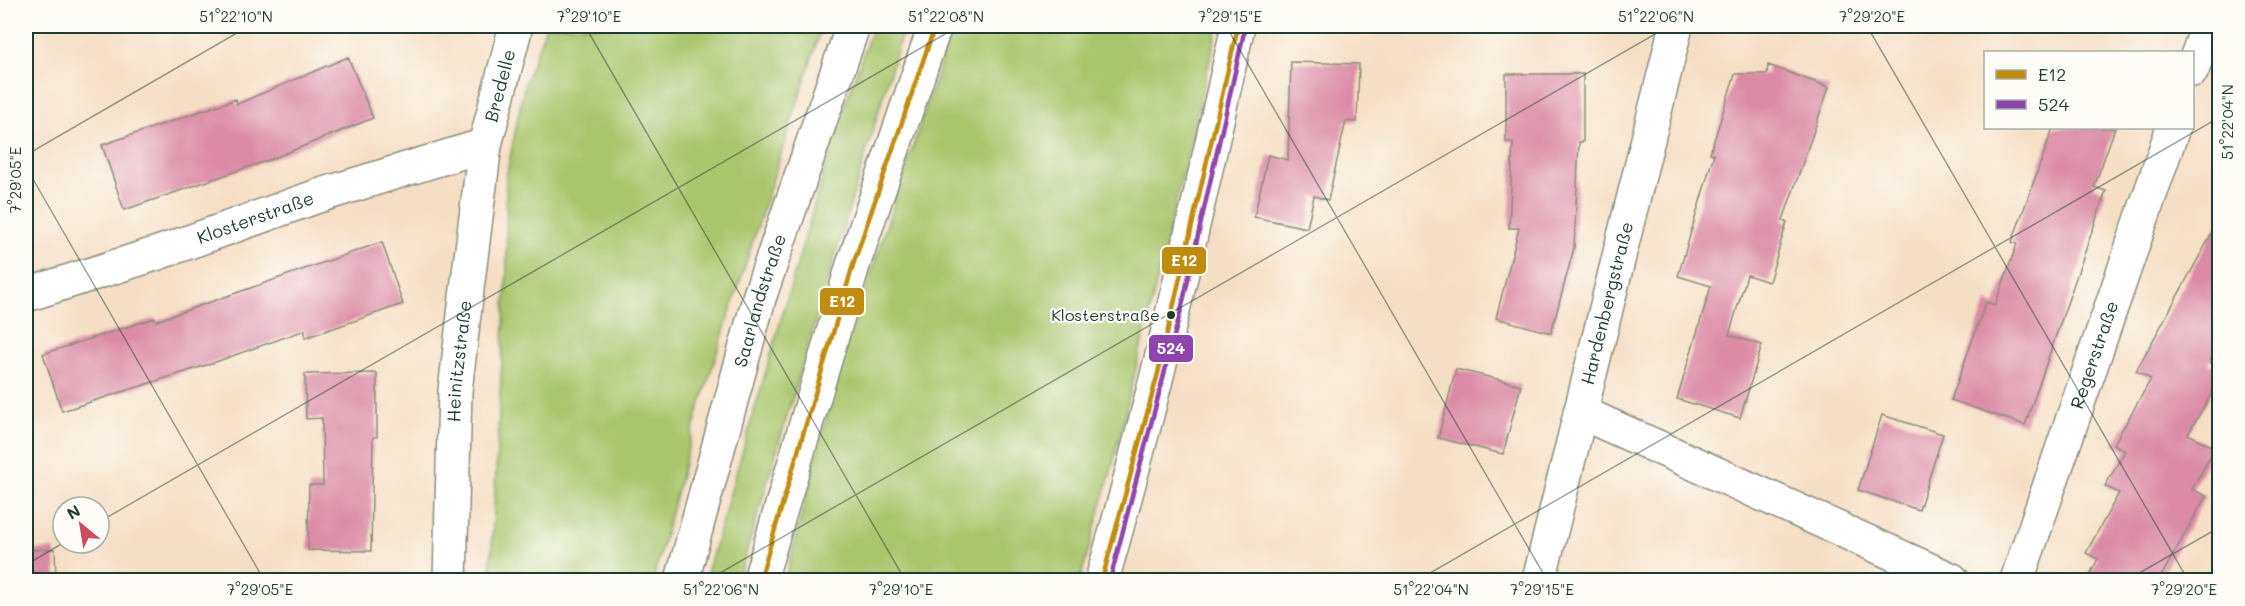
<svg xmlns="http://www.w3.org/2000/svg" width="2245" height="606" font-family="Mali,sans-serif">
<rect width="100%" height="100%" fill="#fdfcf7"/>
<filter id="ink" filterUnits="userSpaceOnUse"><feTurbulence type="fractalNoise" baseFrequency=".0167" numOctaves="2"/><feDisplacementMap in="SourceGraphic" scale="12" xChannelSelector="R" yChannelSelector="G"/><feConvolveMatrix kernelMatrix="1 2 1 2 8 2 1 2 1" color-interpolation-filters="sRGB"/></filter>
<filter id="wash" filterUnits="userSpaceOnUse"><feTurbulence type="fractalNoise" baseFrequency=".008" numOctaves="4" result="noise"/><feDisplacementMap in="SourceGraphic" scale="24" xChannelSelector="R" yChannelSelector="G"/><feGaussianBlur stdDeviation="1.35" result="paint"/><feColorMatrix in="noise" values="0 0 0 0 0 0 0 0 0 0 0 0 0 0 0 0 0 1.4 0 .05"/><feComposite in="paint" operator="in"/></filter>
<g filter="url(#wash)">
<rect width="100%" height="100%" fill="#f5dfc4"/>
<path fill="#aac66d" stroke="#648250" stroke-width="1.5" d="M546,26H822L697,415L653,580H490L507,269L506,177L525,83Z
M873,26H904L738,580H705L838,124Z
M953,26H1218L1113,464L1080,580H785L837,375Z"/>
<g id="blocks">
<path fill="#db89a4" d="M348,57L373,118L269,160L124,210L102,145L236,99L237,104Z
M1291,62L1359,64L1357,122L1346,121L1328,200L1314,196L1307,228L1254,217L1268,155L1288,160Z
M1768,65L1829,87L1783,220L1787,222L1769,282L1747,275L1729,335L1762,345L1740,418L1677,399L1711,286L1678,276L1714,154L1710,153L1735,74H1767Z
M1506,74H1583V142H1579L1574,248L1551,333L1496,318L1519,228H1509L1513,142H1506Z
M2053,128H2115L2094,187L2106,191L2025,425L1951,400L1986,302L1995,305L2017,244L2012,242Z
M2220,219V344L2209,363L2220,369V379L2188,434L2215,448L2192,489L2206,496L2159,580H2087L2098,559L2086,553L2119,493L2105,486L2125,451L2114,444L2151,379L2136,371Z
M382,242L403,304L305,338V330L210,364L62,411L43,354L155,318L156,321Z
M1456,369L1521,385L1503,454L1438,438Z
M377,373V437H373L371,551L308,550L309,485H323L322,418L306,419L305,374Z
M1882,415L1943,434L1919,510L1858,490Z
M55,549L56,580H26V550Z"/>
</g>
</g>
<g filter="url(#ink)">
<use href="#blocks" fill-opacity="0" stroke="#8a8e7c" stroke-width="1.5"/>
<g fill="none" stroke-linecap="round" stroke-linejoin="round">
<defs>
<g id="minor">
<path d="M2192,70L2208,26"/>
<path id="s1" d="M26,295L158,253L318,196L485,145"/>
<path d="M1580,412L1952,580"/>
<path id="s2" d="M450,580L455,391L467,289L485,145L516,26"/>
<path d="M1102,580C1155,397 1197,212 1238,26"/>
<path id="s3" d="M1539,580L1676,26"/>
<path id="s4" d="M2017,580L2173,128"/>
</g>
<g id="highway">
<path id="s5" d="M682,580L760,295L853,26"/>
<path d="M760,580L853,265L935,26"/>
</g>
</defs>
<use href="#minor" stroke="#8a8e7c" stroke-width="36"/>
<use href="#highway" stroke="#8a8e7c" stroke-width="36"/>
<use href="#minor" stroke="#fff" stroke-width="33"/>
<use href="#highway" stroke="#fff" stroke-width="33"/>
<defs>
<path id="bus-1" d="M760,580L853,265L935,26
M1102,580L1158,373L1238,26"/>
<path id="bus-2" d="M1110,580L1182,306L1245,28"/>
</defs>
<use href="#bus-1" stroke="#fdfcf7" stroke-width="9"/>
<use href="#bus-2" stroke="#fdfcf7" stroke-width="9"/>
<use href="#bus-1" stroke="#c18c0d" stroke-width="4.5"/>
<use href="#bus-2" stroke="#8e44ad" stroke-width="4.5"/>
</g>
</g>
<path fill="none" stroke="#1f3d34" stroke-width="1.5" stroke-opacity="0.45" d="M585,26L905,580M1226,26L1547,580M1867,26L2188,580M26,155L249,26M26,167L264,580M99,522L959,26M26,565L63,543M708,580L1669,26M1418,580L2220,117M2127,580L2220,527"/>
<circle fill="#1f3d34" stroke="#fdfcf7" stroke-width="2" cx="1171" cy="315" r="5"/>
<g text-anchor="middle" stroke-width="4.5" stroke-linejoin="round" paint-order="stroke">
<g font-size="16" fill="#1f3d34" stroke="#fdfcf7" text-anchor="end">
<text x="1160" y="321">Klosterstraße</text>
</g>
<g font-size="18" fill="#1f3d34" stroke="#fdfcf7">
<text dy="6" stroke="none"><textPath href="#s2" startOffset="498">Bredelle</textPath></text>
<text dy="6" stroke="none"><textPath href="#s1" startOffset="242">Klosterstraße</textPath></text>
<text dy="6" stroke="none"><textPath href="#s5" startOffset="290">Saarlandstraße</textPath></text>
<text dy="6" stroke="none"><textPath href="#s3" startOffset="285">Hardenbergstraße</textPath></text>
<text dy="6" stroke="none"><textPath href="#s4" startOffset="238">Regerstraße</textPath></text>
<text dy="6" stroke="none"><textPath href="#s2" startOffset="219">Heinitzstraße</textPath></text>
</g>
</g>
<g stroke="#fdfcf7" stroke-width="2">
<rect x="1161" y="246" width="46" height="29" rx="6" fill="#c18c0d"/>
<rect x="819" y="287" width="46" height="29" rx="6" fill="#c18c0d"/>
<rect x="1148" y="334" width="46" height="29" rx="6" fill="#8e44ad"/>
</g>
<g font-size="16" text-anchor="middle" font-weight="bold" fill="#fff">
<text x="1184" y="266">E12</text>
<text x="842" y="307">E12</text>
<text x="1171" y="354">524</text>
</g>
<rect width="2245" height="606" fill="none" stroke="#fdfcf7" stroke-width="66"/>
<rect x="1984" y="51" width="210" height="78" fill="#fdfcf7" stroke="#a4b0a9" stroke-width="1.5"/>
<rect x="1996" y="70" width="30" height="9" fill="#c18c0d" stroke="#a4b0a9" stroke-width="1.5"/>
<text x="2038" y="81" font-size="18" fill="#1f3d34">E12</text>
<rect x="1996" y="100" width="30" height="9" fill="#8e44ad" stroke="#a4b0a9" stroke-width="1.5"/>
<text x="2038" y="111" font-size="18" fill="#1f3d34">524</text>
<g transform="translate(81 525) rotate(330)"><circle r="28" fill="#fdfcf7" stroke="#a4b0a9" stroke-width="1.5"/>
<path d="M0-4.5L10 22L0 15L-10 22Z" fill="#d1495b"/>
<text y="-9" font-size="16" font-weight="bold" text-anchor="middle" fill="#1f3d34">N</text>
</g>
<rect x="33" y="33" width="2179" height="540" fill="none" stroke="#1f3d34" stroke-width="2"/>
<g font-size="15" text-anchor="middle" fill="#1f3d34">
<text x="236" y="22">51°22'10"N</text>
<text x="589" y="22">7°29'10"E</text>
<text x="946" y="22">51°22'08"N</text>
<text x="1230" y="22">7°29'15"E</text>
<text x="1656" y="22">51°22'06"N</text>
<text x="1872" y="22">7°29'20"E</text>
<text transform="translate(2228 122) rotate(-90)" y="5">51°22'04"N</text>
<text transform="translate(16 180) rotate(-90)" y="5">7°29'05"E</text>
<text x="260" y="595">7°29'05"E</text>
<text x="721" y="595">51°22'06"N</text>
<text x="901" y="595">7°29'10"E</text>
<text x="1431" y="595">51°22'04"N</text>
<text x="1542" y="595">7°29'15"E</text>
<text x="2184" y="595">7°29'20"E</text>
</g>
</svg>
